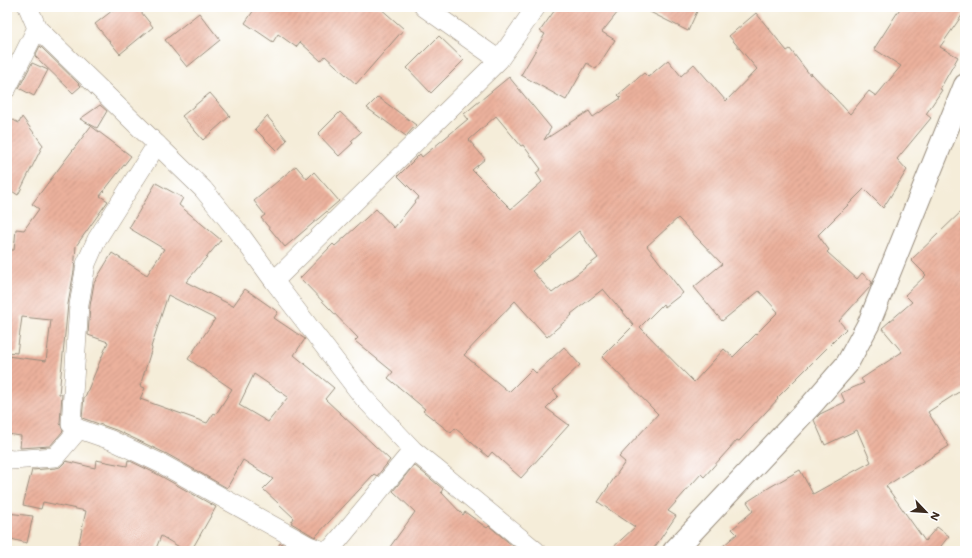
<svg xmlns="http://www.w3.org/2000/svg" width="972" height="558" font-family="Mali,sans-serif">
<defs>
<pattern id="building-hatch" width="6" height="6" patternUnits="userSpaceOnUse"><rect width="6" height="6" fill="#ebb19c"/><path d="M-1 1l2-2M0 6l6-6M5 7l2-2" fill="none" stroke="#ca9886"/></pattern>
</defs>
<rect width="100%" height="100%" fill="#fff"/>
<filter id="ink" filterUnits="userSpaceOnUse"><feTurbulence type="fractalNoise" baseFrequency=".025" numOctaves="2"/><feDisplacementMap in="SourceGraphic" scale="8" xChannelSelector="R" yChannelSelector="G"/><feConvolveMatrix kernelMatrix="1 2 1 2 8 2 1 2 1" color-interpolation-filters="sRGB"/></filter>
<filter id="wash" filterUnits="userSpaceOnUse"><feTurbulence type="fractalNoise" baseFrequency=".012" numOctaves="4" result="noise"/><feDisplacementMap in="SourceGraphic" scale="16" xChannelSelector="R" yChannelSelector="G"/><feGaussianBlur stdDeviation="0.9" result="paint"/><feColorMatrix in="noise" values="0 0 0 0 0 0 0 0 0 0 0 0 0 0 0 0 0 1.4 0 .05"/><feComposite in="paint" operator="in"/></filter>
<g filter="url(#wash)">
<rect width="100%" height="100%" fill="#f5edd9"/>
<g id="blocks">
<path fill="url(#building-hatch)" fill-rule="evenodd" d="M117,7H137L153,27L120,54L95,24Z
M256,7H379L404,29L356,84L325,56L321,61L300,42L296,47L278,34L273,42L245,23Z
M557,7H622L602,32L615,40L596,69L587,63L566,100L521,75L545,34L540,31Z
M640,7H699L688,31Z
M901,7H965V11L940,47L958,57L940,89L942,90L926,114L931,118L897,159L907,170L883,208L864,189L818,235L829,250L827,252L857,279L862,273L872,282L870,287L839,321L846,329L777,398L778,399L739,441L737,440L704,477L701,474L668,511L676,516L652,551H609L635,527L598,502L625,462L619,457L658,414L602,357L634,325L603,289L571,314L572,315L547,337L515,301L464,355L509,392L532,369L536,373L564,347L580,365L553,390L558,396L546,408L569,425L521,478L492,452L488,457L455,428L451,433L423,411L425,409L388,378L393,372L355,341L358,338L300,278L333,244L335,246L376,209L394,228L419,197L398,176L420,154L422,157L468,119L464,114L509,77L551,128L544,140L589,111L593,117L621,98L618,95L644,73L648,77L668,60L681,76L694,64L726,101L757,69L729,36L756,13L787,51L790,49L810,75L811,73L850,114L869,91L876,96L901,66L874,49ZM496,116L521,146L523,145L541,169L536,173L542,182L511,209L472,170L485,159L469,140ZM678,218L722,264L694,287L722,321L759,291L778,312L733,357L724,349L694,382L640,327L663,304L665,307L683,293L647,246ZM579,231L598,258L552,293L532,271Z
M199,13L220,40L187,67L165,40Z
M439,36L464,60L431,93L407,68Z
M40,46L81,86L73,93L35,56Z
M32,63L48,70L34,96L19,88Z
M210,93L230,116L203,140L182,116Z
M378,97L416,125L406,136L367,108Z
M100,105L107,111L97,128L80,119Z
M340,112L361,132L351,141L353,143L339,156L318,134Z
M267,116L287,140L277,151L255,129Z
M7,117L19,123L22,117L43,145L18,195L7,188Z
M91,126L131,156L100,196L108,201L76,246L74,271L68,304L59,394H62L60,423L63,431L50,446L20,448L21,436L7,434V356L46,361L51,320L22,317L17,353L7,352V313L9,292H7L8,250H14L16,229L24,230L39,209L32,204Z
M296,166L307,179L314,172L339,201L285,247L261,218L265,215L254,201Z
M156,183L183,198L179,205L221,240L186,282L233,306L245,289L278,312L274,318L305,339L294,355L334,388L325,399L390,460L377,476L374,474L315,537L291,523L294,518L263,489L273,479L243,460L227,488L167,454L116,430L82,418L84,397H85L108,342L88,335L90,306L94,283L112,253L147,275L164,249L129,228ZM168,295L215,319L188,359L232,389L216,414L214,413L207,423L140,399L145,388L140,386L152,348L151,347ZM254,374L288,397L268,422L239,405Z
M965,208V388L928,412L949,446L886,486L925,541L937,527L949,536L937,551H717L737,534L732,529L753,511L747,502L770,487L800,470L813,494L871,462L857,430L825,445L814,420L820,414L845,402L841,393L864,383L861,379L902,352L882,328L912,302L905,295L926,275L911,260Z
M96,460L127,466L128,460L157,474L216,507L191,551H186L161,536L155,551H77L86,511L43,502L41,509L23,505L32,470L56,468L60,467L66,461L95,468Z
M414,465L443,489L441,492L463,515L465,512L487,528L489,526L519,551H387L415,512L393,491Z
M7,513L33,516L27,543L7,538Z
M280,543L295,551H276Z"/>
</g>
</g>
<g filter="url(#ink)">
<use href="#blocks" fill-opacity="0" stroke="#988c7c" stroke-width="1"/>
<g fill="none" stroke-linecap="round" stroke-linejoin="round">
<defs>
<path id="minor" d="M28,7L37,28L203,189L242,237L274,281L363,397L413,450L536,551
M424,7L499,60
M7,88L37,28
M157,144L97,239L86,264L79,305L71,424L79,429L111,440L162,464L309,546L320,550H330L413,450
M274,281L499,60L536,7
M7,459L11,460L55,457L79,429"/>
<path id="tertiary" d="M674,551L813,403L847,364L869,323L965,85"/>
</defs>
<use href="#minor" stroke="#988c7c" stroke-width="20"/>
<use href="#tertiary" stroke="#988c7c" stroke-width="24"/>
<use href="#minor" stroke="#fff" stroke-width="19"/>
<use href="#tertiary" stroke="#fff" stroke-width="22"/>
</g>
</g>
<rect width="972" height="558" fill="none" stroke="#fff" stroke-width="24"/>
<g transform="translate(926 512) rotate(115)" stroke="#ffffff" stroke-width="3" paint-order="stroke">
<path d="M0-3L7 15L0 10L-7 15Z" fill="#3b2a1e"/>
<text y="-6" font-size="11" font-weight="bold" text-anchor="middle" fill="#3b2a1e">N</text>
</g>
</svg>
